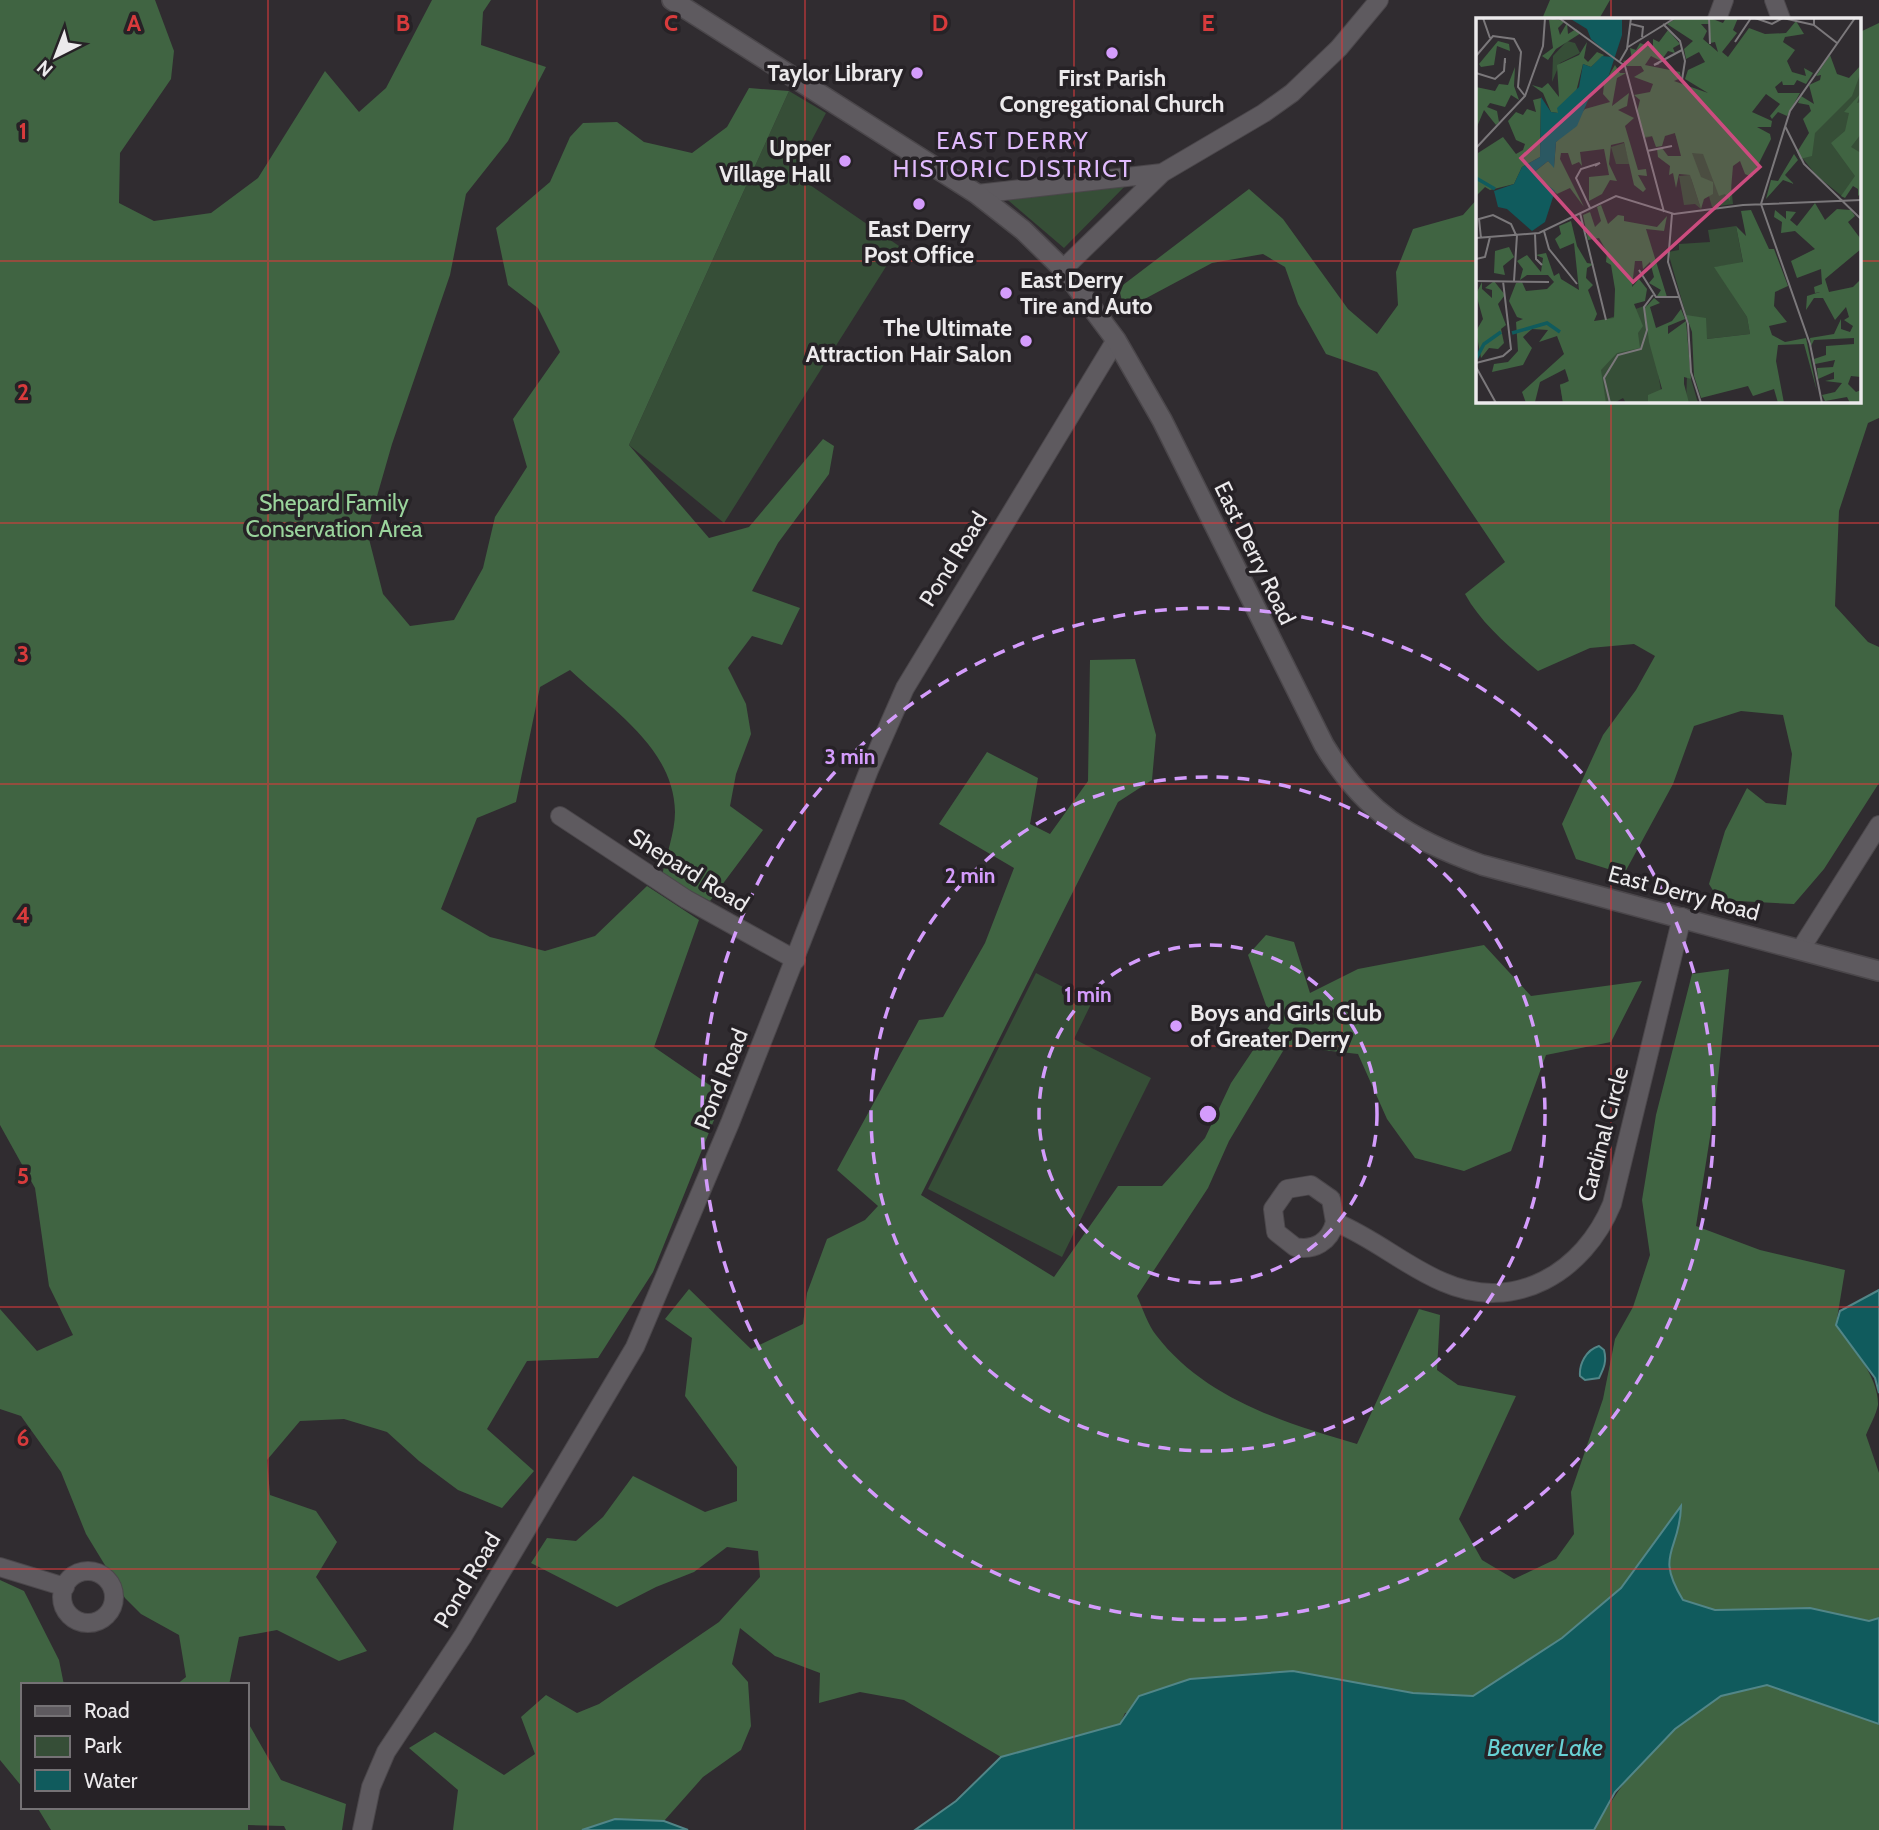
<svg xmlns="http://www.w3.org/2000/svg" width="1879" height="1830" font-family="Cabin,sans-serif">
<rect width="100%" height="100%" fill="#302c30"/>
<path fill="#364e37" d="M789,91L826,113L794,174L899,246L724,523L629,445Z
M1131,180L1064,248L1002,195Z
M1036,973L1092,1002L1074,1039L1151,1078L1062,1257L928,1189Z"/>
<path fill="#406442" d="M0,0H155L174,51L171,79L120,153L119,203L154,221L211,213L258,178L325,71L359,112L386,88L432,0H491L483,12L481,45L546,67L508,141L466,194L450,275L392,444L367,531L383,594L410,626L454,620L483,568L495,517L527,467L513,419L560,352L538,308L508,285L496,228L550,182L570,137L583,123L617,122L644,142L692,153L727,127L749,88L789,91L629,445L709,538L749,527L823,439L834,446L829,474L778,543L752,591L800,608L782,645L752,636L728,668L746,704L751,734L736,774L730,806L763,830L710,901L662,876C666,856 675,832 675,812C674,748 611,709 570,670L540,687L516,802L477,818L441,909L490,937L545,951L595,936L647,886L699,920L654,1047L724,1095L653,1272L598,1358L527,1361L487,1429L534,1471L502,1508L458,1490L419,1461L387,1432L344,1419L300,1421L267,1460L270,1495L316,1511L337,1542L316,1577L367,1651L339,1661L277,1630L239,1637L229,1685H176L186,1677L179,1635L141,1614L125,1598L86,1534L61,1472L21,1416L0,1409V1309L37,1351L73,1335L49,1286L35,1188L0,1125Z
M1550,0H1610L1599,19H1542Z
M1879,23V418L1868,423L1839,511L1835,606L1868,642L1879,647V783L1824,869L1794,904L1719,900L1709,884L1725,831L1747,788L1766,803L1786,805L1792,754L1783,715L1741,711L1694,726L1673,784L1624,874L1576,859L1562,824L1603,735L1636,690L1655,656L1634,644L1590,648L1538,671C1512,649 1482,625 1465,594L1505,562L1377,372L1326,354L1298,304L1285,267L1263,254L1212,263L1124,310L1119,288L1249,189L1283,219L1348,309L1377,334L1398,305L1396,272L1413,229L1463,215L1478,198V401H1860V32Z
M1135,659L1156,735L1152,780L1118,802L921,1195L1054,1277L1118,1186H1162L1205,1138L1231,1083L1272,1022L1248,955L1266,935L1294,942L1310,993L1358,969L1484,945L1531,996L1642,981L1611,1042L1546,1055L1511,1151L1464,1171L1415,1158L1387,1119L1358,1054L1286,1046L1229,1141L1208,1188L1137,1296C1143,1309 1148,1325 1156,1335C1204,1398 1284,1423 1357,1444L1419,1309L1440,1315L1437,1370L1458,1385L1516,1396L1459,1519L1482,1560L1514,1579L1556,1559L1574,1534L1571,1492L1603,1399L1615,1339L1633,1307L1650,1255L1642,1200L1656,1115L1692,974L1729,969L1716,1099L1696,1226L1760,1250L1845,1270L1836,1325C1851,1345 1879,1377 1878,1405C1876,1415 1870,1425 1866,1435L1879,1473V1618L1870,1621L1810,1608L1715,1610L1683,1600C1654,1552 1680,1553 1680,1507L1621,1588L1562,1638L1473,1696L1413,1693L1125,1713L1120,1724L1001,1757L904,1700L860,1692L819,1703L820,1673L775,1656L740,1628L732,1664L748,1682L751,1726L741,1750L703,1777L664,1821L614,1819L582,1830H453L458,1790L409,1748L435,1732L504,1775L535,1754L521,1717L546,1695L577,1713L599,1704L719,1622L760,1577L758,1551L727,1547L694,1572L656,1587L617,1607L531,1563L547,1538L576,1541L603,1517L633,1476L705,1512L737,1501V1467L685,1396L692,1338L665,1319L689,1289L751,1349L803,1324L807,1293L827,1239L865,1220L878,1206L837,1170L919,1020L943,1017L985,943L1014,868L939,824L987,752L1038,778L1030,824L1050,834L1088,781L1090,660Z
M0,1580L24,1591L59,1660L64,1685H23V1788L0,1760Z
M1767,1685L1879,1724V1830H1594C1622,1779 1667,1725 1719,1697C1732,1690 1752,1689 1767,1685Z
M247,1721L281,1780L346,1804L342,1830H286L284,1826L248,1825V1830H51L37,1807H247Z"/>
<path fill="#105b5d" stroke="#528688" stroke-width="2" d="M1879,1290V1393L1875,1378L1836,1325L1840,1311Z
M1599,1346L1604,1350C1607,1361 1604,1368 1599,1378L1585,1380L1580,1376C1579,1364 1586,1350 1599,1346Z
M1681,1506C1680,1552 1654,1553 1683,1600L1715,1610L1810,1608L1869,1621L1879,1618V1724L1767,1685L1721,1696L1675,1729L1615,1792L1594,1830H915L956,1801L1001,1757L1120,1724L1139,1696L1190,1679L1293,1671L1413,1693L1473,1696L1562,1638L1621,1588Z
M615,1819L664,1821L688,1830H582Z"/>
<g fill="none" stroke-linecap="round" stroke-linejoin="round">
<defs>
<path id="minor" d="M1774,0L1781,19
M1717,19L1724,0
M977,194L1162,173
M1063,269L1162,173L1264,113L1292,93L1339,48L1379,0
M560,816L686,899L796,960
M1800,950L1879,825
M1335,1222L1331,1199L1311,1185L1287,1189L1273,1209L1276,1232L1295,1247C1314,1251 1330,1242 1335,1222C1374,1238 1405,1266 1443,1282C1515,1314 1584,1272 1612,1204L1682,917
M0,1567L65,1587
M62 1597a26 26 0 1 1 52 0a26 26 0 1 1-52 0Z
M362,1830L371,1787L386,1752L463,1636L635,1347L730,1123L869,770L905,688L1116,340"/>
<path id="tertiary" d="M672,0L977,194L1023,230L1063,269L1116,340L1162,420L1324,745C1364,812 1409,839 1482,865L1879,971"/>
</defs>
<use href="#minor" stroke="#4b474b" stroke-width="20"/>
<use href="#tertiary" stroke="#4b474b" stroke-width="22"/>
<use href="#minor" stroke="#5e5a5f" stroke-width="18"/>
<use href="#tertiary" stroke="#5e5a5f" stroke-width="19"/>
</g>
<path fill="none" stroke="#d83b3c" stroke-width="2" stroke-opacity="0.55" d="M268,0V1830M537,0V1830M805,0V1830M1074,0V1830M1342,0V1830M1611,0V19M0,261H1478M1860,261H1879M1611,401V1830M0,523H1879M0,784H1879M0,1046H1879M0,1307H1879M0,1569H1879"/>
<g fill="none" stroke="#d49cfc" stroke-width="3.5" stroke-dasharray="12 9">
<circle cx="1208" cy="1114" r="169"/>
<circle cx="1208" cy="1114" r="337"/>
<circle cx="1208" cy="1114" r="506"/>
</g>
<g fill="#d49cfc" stroke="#262226" stroke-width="2.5">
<circle cx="1112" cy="53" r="7"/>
<circle cx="917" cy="73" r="7"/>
<circle cx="845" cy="161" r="7"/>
<circle cx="919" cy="204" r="7"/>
<circle cx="1006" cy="293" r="7"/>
<circle cx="1026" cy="341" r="7"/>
<circle cx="1176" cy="1026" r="7"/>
</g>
<g text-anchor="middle" stroke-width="7" stroke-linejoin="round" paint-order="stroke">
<g font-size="23" font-weight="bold" fill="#eceaec" stroke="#262226" text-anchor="end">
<text x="903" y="81">Taylor Library</text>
<text x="1112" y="86" text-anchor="middle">First Parish<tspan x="1112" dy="26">Congregational Church</tspan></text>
<text x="831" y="156">Upper<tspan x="831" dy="26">Village Hall</tspan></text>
<text x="919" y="237" text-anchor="middle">East Derry<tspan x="919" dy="26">Post Office</tspan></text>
<text x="1020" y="288" text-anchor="start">East Derry<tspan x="1020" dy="26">Tire and Auto</tspan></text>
<text x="1012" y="336">The Ultimate<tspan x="1012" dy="26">Attraction Hair Salon</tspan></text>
<text x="1190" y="1021" text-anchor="start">Boys and Girls Club<tspan x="1190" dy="26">of Greater Derry</tspan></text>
</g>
<g font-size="23" fill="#9ad49c" stroke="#262226">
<text x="334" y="511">Shepard Family<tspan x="334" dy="26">Conservation Area</tspan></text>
</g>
<g font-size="23" fill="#eceaec" stroke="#262226">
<text transform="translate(1255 553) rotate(64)" y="8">East Derry Road</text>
<text transform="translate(953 559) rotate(-58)" y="8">Pond Road</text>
<text transform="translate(689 870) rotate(32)" y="8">Shepard Road</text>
<text transform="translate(1684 893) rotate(15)" y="8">East Derry Road</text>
<text transform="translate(721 1079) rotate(-68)" y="8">Pond Road</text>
<text transform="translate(1603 1134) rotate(-75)" y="8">Cardinal Circle</text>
<text transform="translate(467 1580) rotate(-59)" y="8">Pond Road</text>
</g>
<g font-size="24" letter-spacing="2" fill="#e0bafd" stroke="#262226">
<text x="1013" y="149">EAST DERRY<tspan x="1013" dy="28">HISTORIC DISTRICT</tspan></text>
</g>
<g font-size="24" font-style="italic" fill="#68d2d5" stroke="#262226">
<text x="1545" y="1756">Beaver Lake</text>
</g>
</g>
<g transform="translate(1476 18)">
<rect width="385" height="385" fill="#302c30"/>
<path d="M91,23L99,25L104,35L84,45L76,64L77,38ZM385,47V157L367,179L341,158L323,136ZM188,63L251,128L257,186L236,189L231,171L215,160L225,191L219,186L208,187L203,158L214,157L198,113L169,120ZM148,125L154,146H140L135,129ZM260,208L267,245L239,249L271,299L274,316L231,321L210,297L192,234L203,232V226L234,224L232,212ZM171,287L187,385H150L147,380L138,385H87L84,366L93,365L85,317ZM211,358L215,361L222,385L210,383Z" fill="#364e37"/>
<path d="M201,0L232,1L233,6H225L231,13L227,21L242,34L239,24L234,25V0L247,5L250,0H262L257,12L261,15L246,34L252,39L273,10L289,16L310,15L320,3L328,16L309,19L307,24L319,32L311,43L316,54L330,58L328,50L337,55L330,66L321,62L318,67H307L306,63L299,69L302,75H324L311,98L302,94L296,101L294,98L304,86L290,76L276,94L296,103L295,109H281L294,116L295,121L276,159L269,156L264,143L257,148L254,183L249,176L243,178L227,136L216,135L225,159L237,164V176L228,181L225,191L214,157L203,156L200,170L197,155L193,157L194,148L182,139L181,131L186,130L192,138H205L199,115L189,118L186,128L180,129L176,118L168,119L161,94L164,82L158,77L174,74L177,66L158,59L168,53L165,48H150L147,43L156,41L154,30L160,32L164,25L177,30V21L183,24L192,12L204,26L197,30L199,35L192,33L185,43L175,38L169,47L204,54L205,60L198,63L232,75L209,61L212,52L229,44L223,34L210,41L208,31L217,23L191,6ZM77,1L89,3L82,10L84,17L91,5L92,16L100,11L105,15L80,31L72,42L66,38L77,30L73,2ZM22,23L33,26L34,33L21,28L18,47L5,49L3,46ZM111,24L108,40L112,44L121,34L128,37L115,49L107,46L100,74L82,95L75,94L67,75L56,67L66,70L72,65L83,79L81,47L103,37ZM354,37L361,56L373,60L385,47V54L376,78L339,115L336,138L324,141L321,134L333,115L327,101L335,93L333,87L322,85L325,78L338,86L333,67L344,62L345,57L340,58ZM139,47L144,55H150L141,60L136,88L153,75L151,88L142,92L158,100L149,108L162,152L170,151L171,158L162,157L170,171L167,174L158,167L148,124L135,127L133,146L141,163L134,162L126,176L113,183V159L133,157L128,131L104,134L106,148L103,144L96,147L92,135H85L84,141L108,189L94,170L81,176L57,155L72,143L78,148L80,124L109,91L134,84L127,76L128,66ZM39,49L38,68L43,82L35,77L29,89L14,85L11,89L21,93L23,104L20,107L8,92L0,111V69L19,73L23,66L32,67ZM385,75L381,85L385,84V116L375,129L385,135V175L382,178V171L377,168L369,180L365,178L379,158L355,125L369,113L373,95L368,94ZM65,80L64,139L46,149L38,166L14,172L9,169L0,178L2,135L27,119L40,136L47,132L49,126L40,122L32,103L40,94L47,97L51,91L60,94L57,82ZM318,136L322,142L309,157L318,166L307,162L290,181L295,162L302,163ZM339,185L349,202L361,191L375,192L379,198L372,204L384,220L385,231L349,261L353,274L377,269L385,261V359L375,358L372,366L380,374L385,372V385H374L371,379L349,383L346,377L359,374L366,365L349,363L358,361V354L342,361L341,350L357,349L359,342L339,346L338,341L350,337V328L378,326V320L338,322L335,328L334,320L358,316L365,301V311L374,314L377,308L368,302L373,299L370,289L359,302L347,280H338L330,292L331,278L344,274L339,275L338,269L346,266L345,251L321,260L315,243L339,231L319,213L305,215L306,204L298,199L299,192L310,201V193L320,194L314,202L321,208ZM125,187L132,206L142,197L148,198V203L181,209L191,198L188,213L170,211L191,279L181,278L185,272L173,265L178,259L174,244L167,251L166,243H159L156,269L163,261L171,271L169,283L158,286L167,308L162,315L164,330L141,335L125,352L130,385H87L84,367L93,363L89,351L64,364L59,384L50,385L46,374L88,336L81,318L63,324L72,312L56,311L47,319L56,330L47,347L16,354L18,346L32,344L42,333L40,304L47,301L41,299L33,283L40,265L46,264L50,273L71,271L78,264L72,257H51L44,262L47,251L41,243L51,237L65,254L67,240L60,237L70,235L78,258L83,255L85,261L103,272L98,225L84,231L79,221L85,216L83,208L95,203L101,228L111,245L118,246L111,250L110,260L117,267L112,272L121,296L118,303L138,300L139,271L135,247L130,244L131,234L123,220L112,222L107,197L114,194L119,209L125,203L121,189ZM275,192L293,231H298L312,268L299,274L298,288L311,304L293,308L296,317L309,324L330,320L341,373L328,326L302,327L300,343L308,385H302L298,371L277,378L272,368L225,380L218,358L216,314L210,297L230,300L231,321L274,316L271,299L238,249L267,244L260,208L270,218L265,193ZM33,229L38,239L27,248L29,257L18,255L19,233ZM18,263L29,277L22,286L30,307L25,311L28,325L22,331L13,330L5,340L0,313L7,301L0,276L6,264V271L16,280V272L9,270ZM178,280L184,285L174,289L180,310L196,303L205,291L209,301L192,308V316L210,303L215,361L208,359V366L213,385H172V377L186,371L173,324L169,290Z" fill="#406442"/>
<path d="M93,0H146V17L131,63L116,73L101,108L80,124L78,150L72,143L57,155L79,173L69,204L56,213L31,191L22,189L18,173L38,166L46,149L64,139L65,79L75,94L82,95L81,90L103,69L107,46L115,49L126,38L136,39L115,21L111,11Z" fill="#105b5d"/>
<path fill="none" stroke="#105b5d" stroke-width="3.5" d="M0,160L19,171M36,315L71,305L84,314M0,341L8,326L25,314"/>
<path fill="none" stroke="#7b787b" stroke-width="2" d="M7,0L14,20M83,0L149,48L188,194M233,0L234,26M279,0L296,6L307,0L338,7M338,0V7L361,25M155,6L167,9L166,19M187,6L204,23L209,43L206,62M259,24L275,0M152,29L199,0M0,38L17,18L38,21L45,34L42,69L49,78M144,43L151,31L155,0M183,45L178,47L206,32M0,55L19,61L28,53L29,40V45M309,108L328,146L385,201M0,130L49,78L67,28L69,0M171,133L196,128M285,186L314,93L379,0M285,186L334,326L346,385M114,190L100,160L105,151L124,145L119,148M104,195L130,302M196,196L192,244L212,306L215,354L225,385M68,213L73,231L101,266M59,216L60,241L66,247M0,220L63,215L140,178L198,196L267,187L385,182M5,220L3,201L17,197L35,206L40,217M0,241L9,239L14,219M166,257L163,252L180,279H203M0,263L73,264M38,263L41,217M0,345L27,338L35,331L27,263M0,349L20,385M134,385L128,360L142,337L165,331L171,312L168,289L177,277"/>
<path fill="#cc4c7f" fill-opacity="0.15" stroke="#cc4c7f" stroke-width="3.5" d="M172,25L284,149L157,264L45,140Z"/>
<rect width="385" height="385" fill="none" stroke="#eceaec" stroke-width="3.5"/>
</g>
<g font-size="23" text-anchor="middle" font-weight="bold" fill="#d83b3c" stroke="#262226" stroke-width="7" stroke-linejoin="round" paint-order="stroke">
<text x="134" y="31">A</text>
<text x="403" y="31">B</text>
<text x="671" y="31">C</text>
<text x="940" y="31">D</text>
<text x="1208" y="31">E</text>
<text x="23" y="139">1</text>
<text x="23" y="400">2</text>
<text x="23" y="662">3</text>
<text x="23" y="923">4</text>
<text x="23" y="1184">5</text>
<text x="23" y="1446">6</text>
</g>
<circle cx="1208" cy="1114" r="10" fill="#d49cfc" stroke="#262226" stroke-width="3.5"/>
<g font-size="21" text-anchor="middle" font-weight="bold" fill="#d49cfc" stroke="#262226" stroke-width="7" stroke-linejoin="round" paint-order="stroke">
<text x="850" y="764">3 min</text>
<text x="970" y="883">2 min</text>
<text x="1088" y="1002">1 min</text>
</g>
<rect x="21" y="1683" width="228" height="126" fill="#262226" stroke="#757275" stroke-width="2"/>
<rect x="35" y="1706" width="35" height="10" fill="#5e5a5f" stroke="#757275" stroke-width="2"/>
<text x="84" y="1718" font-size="21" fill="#eceaec">Road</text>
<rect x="35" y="1736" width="35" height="21" fill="#364e37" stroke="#757275" stroke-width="2"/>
<text x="84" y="1753" font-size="21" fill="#eceaec">Park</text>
<rect x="35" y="1770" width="35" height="21" fill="#105b5d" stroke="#757275" stroke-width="2"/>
<text x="84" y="1788" font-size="21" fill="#eceaec">Water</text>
<g transform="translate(56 56) rotate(222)" stroke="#262226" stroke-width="5" paint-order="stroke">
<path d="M0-5L12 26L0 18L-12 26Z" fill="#eceaec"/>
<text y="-10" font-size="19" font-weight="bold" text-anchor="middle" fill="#eceaec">N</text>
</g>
</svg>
